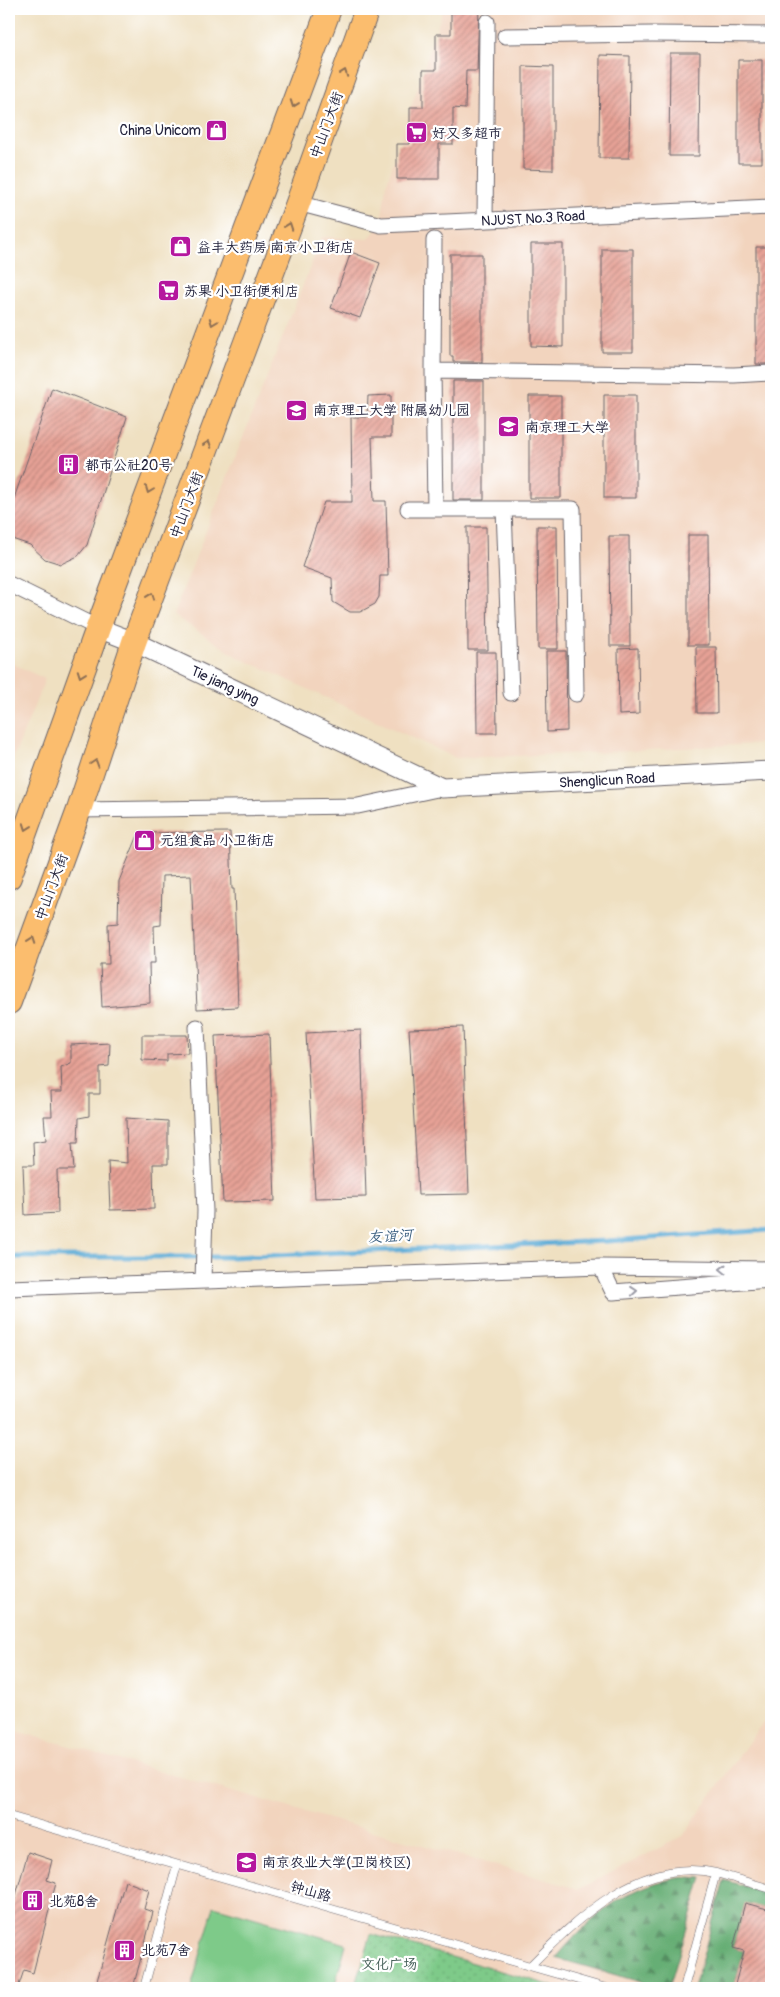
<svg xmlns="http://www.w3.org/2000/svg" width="780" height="1997" font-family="Pangolin,'LXGW WenKai TC',sans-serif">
<defs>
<pattern id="grass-dots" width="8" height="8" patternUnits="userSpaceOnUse" patternTransform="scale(1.25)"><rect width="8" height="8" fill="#7eca89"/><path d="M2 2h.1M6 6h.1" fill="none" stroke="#6dad77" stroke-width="1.8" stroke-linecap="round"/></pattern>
<pattern id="forest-firs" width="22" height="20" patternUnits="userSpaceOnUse" patternTransform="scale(1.25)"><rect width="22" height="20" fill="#66ae75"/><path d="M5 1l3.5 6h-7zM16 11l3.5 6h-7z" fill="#548d61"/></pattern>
<pattern id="building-hatch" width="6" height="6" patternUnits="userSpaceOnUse" patternTransform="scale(1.25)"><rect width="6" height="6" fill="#e7a296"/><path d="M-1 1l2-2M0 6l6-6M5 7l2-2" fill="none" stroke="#bb847c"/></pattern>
</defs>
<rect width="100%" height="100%" fill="#fff"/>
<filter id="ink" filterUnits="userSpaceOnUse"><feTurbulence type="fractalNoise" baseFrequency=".02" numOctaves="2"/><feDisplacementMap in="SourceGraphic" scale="10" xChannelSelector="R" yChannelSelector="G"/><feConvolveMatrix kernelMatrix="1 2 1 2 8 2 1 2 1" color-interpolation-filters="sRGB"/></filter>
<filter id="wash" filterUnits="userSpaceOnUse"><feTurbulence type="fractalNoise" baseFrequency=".0096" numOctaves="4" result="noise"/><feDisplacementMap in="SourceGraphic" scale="20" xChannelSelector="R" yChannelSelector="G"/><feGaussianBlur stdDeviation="1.12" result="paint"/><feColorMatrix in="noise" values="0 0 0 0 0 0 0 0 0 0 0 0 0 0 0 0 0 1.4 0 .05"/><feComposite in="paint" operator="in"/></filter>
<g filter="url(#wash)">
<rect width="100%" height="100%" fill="#efe0c1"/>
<path fill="#f2d4be" d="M443,9H771V743L595,753L456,758L236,656L173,615L322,237L368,239L381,225L386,185Z
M9,662L45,679L9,769Z
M771,1713V1988H9V1729L579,1889L683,1836L755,1733Z"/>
<path fill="url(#grass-dots)" stroke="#507662" d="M371,1934L553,1986L552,1988H355Z"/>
<path fill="url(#forest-firs)" stroke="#446858" d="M687,1877L702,1878L669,1988H662L556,1958C591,1916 630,1882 687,1877Z
M724,1880L771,1894V1910L745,1904L733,1948L744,1951L734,1988H694Z"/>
<path fill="#7eca89" stroke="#507662" d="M214,1906L346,1944L334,1988H191Z"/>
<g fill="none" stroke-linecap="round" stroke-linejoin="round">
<path stroke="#5cabd6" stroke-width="5" d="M9,1257H231L607,1241L771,1230"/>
</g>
<g id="blocks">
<path fill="url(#building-hatch)" d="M451,9H479L477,71H466L465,109L453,108V144H439V179H397V144H410V107H423V70H436V34H451Z
M670,53H700L699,156H669Z
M600,55L630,56L629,158H599Z
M738,60H762V163H738Z
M523,66L553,67V170L523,169Z
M531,244H563V347L531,346Z
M756,247H771V364H756Z
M602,249H633V352H602Z
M351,252L380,263L360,318L331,308Z
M450,254H482V362H453V356H450Z
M453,381H484V500H453Z
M52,388L127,417L87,545L78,556L61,564L45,559L30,545L9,538V513Z
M391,395V437H372L374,501H386L388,576H380L379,597L375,604L360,612H350L333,602L332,578L302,567L324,502H352L351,417H367L368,396Z
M604,395H636V498H604Z
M529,396H561V498H529Z
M537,526H557L558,649H538Z
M467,527H486L488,650H468Z
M688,535H708L709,645H688Z
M609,536H629L630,646H610Z
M696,647H716L717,713H697Z
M638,648L639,714L619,715L618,649Z
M546,651H566L567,731L547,732Z
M476,652H496L497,733H477Z
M230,832L232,889H234L238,1007L197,1009L191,875L162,876L161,925L154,926L155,963H149L150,1003L102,1007L100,964H109L108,924L118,923L119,881L139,833Z
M463,1027L469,1194L418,1195L409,1029Z
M361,1030L366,1197L315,1198L306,1033Z
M269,1034L275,1201L223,1202L215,1036Z
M142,1035H187L188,1053L167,1054V1061L142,1060Z
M110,1043L109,1066L100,1067V1094H89V1116L79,1118L78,1143H72L74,1170H57L58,1213L25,1215L23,1165H34L33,1142L46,1140L44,1116H52L51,1092H62L61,1067L71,1063V1045Z
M126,1118L168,1121V1164H153L154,1209L110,1210L108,1161L127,1163Z
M28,1852L52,1860L47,1880L56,1883L33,1973L24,1970L18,1988H9V1920Z
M125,1881L149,1890L144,1909L153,1912L133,1988H95Z
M745,1903L771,1910V1988H734L744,1951L733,1948Z"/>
</g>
</g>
<g filter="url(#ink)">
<use href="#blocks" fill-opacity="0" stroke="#6a646a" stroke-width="1"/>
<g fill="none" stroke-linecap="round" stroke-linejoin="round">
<defs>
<path id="service" d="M9,1816L606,1988
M530,1966C578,1917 642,1856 716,1873
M144,1988L177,1865
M684,1988L716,1873L771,1889"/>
<path id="minor" d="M505,36L652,34L771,35
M298,203L381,225L771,207
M485,220L487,22
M434,240L433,371L435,508
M433,371L734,375L771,373
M408,509H573L576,694
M504,509L511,693
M9,584L98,628
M79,810L358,806L442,788
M197,1027L205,1211L203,1281
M601,1267L613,1292L771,1280
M9,1288L601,1267L771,1269"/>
<path id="tertiary" d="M98,628L134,642L442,788L771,771"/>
<path id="primary" d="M9,877L98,628L329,9
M9,1002L79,810L134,642L298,203L367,9"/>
</defs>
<use href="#service" stroke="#6a646a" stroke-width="9"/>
<use href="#minor" stroke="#6a646a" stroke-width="17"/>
<use href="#tertiary" stroke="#6a646a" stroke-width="21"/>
<use href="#primary" stroke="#6a646a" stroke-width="26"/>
<use href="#service" stroke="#fff" stroke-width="8"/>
<use href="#minor" stroke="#fff" stroke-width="15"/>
<use href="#tertiary" stroke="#fff" stroke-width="19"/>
<use href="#primary" stroke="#fbbd6e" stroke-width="24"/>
</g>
<defs><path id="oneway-chevron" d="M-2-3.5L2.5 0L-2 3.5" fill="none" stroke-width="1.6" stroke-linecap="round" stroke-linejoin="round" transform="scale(1.25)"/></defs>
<g stroke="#8e7054">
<use href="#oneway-chevron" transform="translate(344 73) rotate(-70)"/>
<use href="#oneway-chevron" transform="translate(294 104) rotate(110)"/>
<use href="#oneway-chevron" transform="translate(289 226) rotate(-70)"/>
<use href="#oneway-chevron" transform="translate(213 322) rotate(111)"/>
<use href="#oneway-chevron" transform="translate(208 444) rotate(-70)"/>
<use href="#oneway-chevron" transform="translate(149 490) rotate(111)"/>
<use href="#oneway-chevron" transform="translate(151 596) rotate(-70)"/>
<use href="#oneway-chevron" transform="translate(81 674) rotate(110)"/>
<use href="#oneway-chevron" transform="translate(95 763) rotate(-72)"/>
<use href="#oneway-chevron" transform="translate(27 827) rotate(110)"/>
<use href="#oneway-chevron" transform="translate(32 940) rotate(-70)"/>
</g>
<g stroke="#9c9ca7">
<use href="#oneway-chevron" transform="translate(723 1269) rotate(-179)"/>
<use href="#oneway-chevron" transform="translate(634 1291) rotate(-5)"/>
</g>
</g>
<defs>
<symbol id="shop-square" viewBox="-11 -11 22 22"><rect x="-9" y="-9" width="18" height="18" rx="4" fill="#b5179e" stroke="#fff"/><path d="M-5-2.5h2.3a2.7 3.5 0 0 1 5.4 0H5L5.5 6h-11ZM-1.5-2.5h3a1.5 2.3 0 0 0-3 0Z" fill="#fff"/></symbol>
<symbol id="supermarket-square" viewBox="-11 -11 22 22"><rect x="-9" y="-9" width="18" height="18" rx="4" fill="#b5179e" stroke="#fff"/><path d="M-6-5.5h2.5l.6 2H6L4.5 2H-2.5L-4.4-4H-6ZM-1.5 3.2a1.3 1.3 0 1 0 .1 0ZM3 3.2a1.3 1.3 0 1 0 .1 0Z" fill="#fff"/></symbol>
<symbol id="school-square" viewBox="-11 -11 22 22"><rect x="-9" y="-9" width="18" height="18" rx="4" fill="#b5179e" stroke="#fff"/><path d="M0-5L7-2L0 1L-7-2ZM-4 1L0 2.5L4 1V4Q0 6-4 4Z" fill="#fff"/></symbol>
<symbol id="university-square" viewBox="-11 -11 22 22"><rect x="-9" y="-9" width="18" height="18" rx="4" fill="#b5179e" stroke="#fff"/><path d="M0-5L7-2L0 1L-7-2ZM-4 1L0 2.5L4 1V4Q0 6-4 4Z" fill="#fff"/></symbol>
<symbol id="building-square" viewBox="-11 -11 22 22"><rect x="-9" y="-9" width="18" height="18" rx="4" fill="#b5179e" stroke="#fff"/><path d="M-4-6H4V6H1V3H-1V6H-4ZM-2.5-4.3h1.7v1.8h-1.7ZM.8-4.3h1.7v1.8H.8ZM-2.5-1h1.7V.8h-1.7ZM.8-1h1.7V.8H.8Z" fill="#fff"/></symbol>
</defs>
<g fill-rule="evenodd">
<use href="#shop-square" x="204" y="118" width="25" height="25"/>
<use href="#supermarket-square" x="404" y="120" width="25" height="25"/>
<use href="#shop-square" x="168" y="234" width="25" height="25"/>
<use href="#supermarket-square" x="156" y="278" width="25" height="25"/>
<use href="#school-square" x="284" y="398" width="25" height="25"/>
<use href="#university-square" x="496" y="414" width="25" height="25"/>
<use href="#building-square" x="56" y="452" width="25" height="25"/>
<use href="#shop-square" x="132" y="828" width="25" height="25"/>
<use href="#university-square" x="234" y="1850" width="25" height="25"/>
<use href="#building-square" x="20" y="1888" width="25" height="25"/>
<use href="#building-square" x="112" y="1938" width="25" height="25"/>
</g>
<g text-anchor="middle" stroke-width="4.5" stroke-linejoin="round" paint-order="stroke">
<g font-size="14" fill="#22223b" stroke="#fff">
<text transform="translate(326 125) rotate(-70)" y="5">中山门大街</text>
<text transform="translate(533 218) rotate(-3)" y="5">NJUST No.3 Road</text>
<text transform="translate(186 505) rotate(-70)" y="5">中山门大街</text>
<text transform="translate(225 685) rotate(25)" y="5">Tie jiang ying</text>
<text transform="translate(607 780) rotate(-3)" y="5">Shenglicun Road</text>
<text transform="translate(51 887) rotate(-70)" y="5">中山门大街</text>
<text transform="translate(311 1891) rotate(16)" y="5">钟山路</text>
</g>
<g font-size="14" fill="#22223b" stroke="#fff" text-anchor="start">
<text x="201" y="135" text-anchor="end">China Unicom</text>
<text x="432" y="138">好又多超市</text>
<text x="197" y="252">益丰大药房 南京小卫街店</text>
<text x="184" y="296">苏果 小卫街便利店</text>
<text x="313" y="415">南京理工大学 附属幼儿园</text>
<text x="525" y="432">南京理工大学</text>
<text x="85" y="470">都市公社20号</text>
<text x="160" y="845">元组食品 小卫街店</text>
<text x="262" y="1867">南京农业大学(卫岗校区)</text>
<text x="49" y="1906">北苑8舍</text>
<text x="141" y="1955">北苑7舍</text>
</g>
<g font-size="14" fill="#425d56" stroke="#fff">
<text x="389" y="1969">文化广场</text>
</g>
<g font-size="15" font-style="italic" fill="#3c6081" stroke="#fff">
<text transform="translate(390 1236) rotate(-3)" y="5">友谊河</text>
</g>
</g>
<rect width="780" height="1997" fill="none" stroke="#fff" stroke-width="30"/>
</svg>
